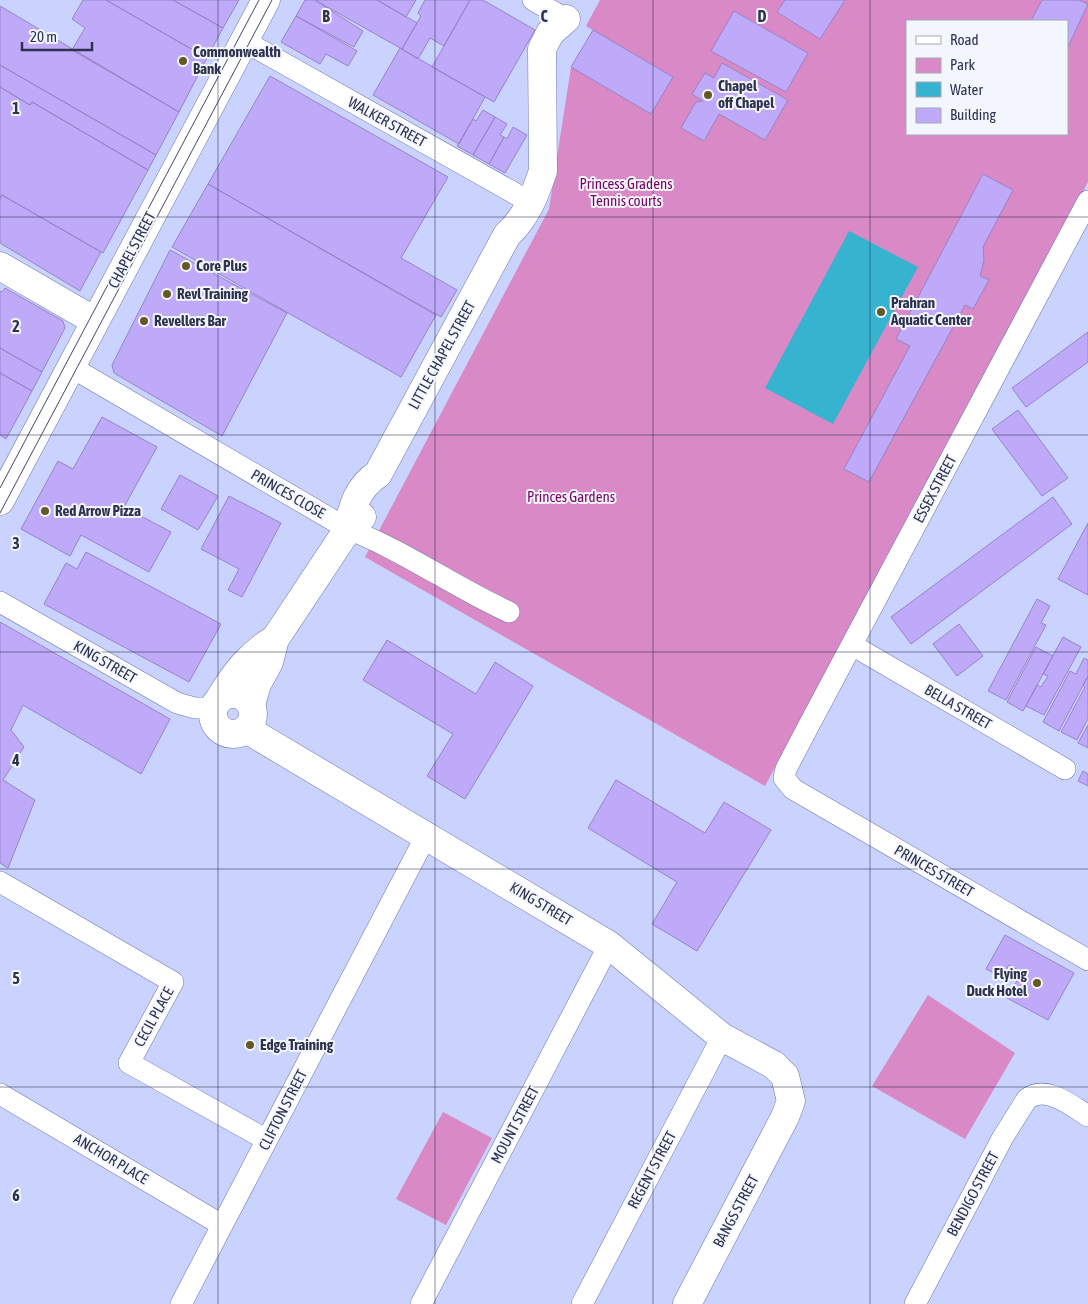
<svg xmlns="http://www.w3.org/2000/svg" width="1088" height="1304" font-family="'Asap Condensed',sans-serif">
<rect width="100%" height="100%" fill="#cad3fd"/>
<path fill="#d889c6" fill-rule="evenodd" d="M600,0H1088V182L765,786L365,557L549,209L571,67L672,77L586,26ZM907,21H1067V134H907Z
M928,995L1015,1053L965,1139L872,1086Z
M443,1112L492,1138L446,1225L396,1199Z"/>
<path fill="#36b4cf" d="M849,231L918,267L833,424L765,388Z"/>
<path fill="#bfaafa" stroke="#9684c7" d="M83,0H106L207,58L179,112L72,50L85,28L72,19Z
M106,0H173L223,28L207,58Z
M173,0H239L223,28Z
M305,0H315L363,31L354,47L296,16Z
M315,0H377L417,23L402,49Z
M377,0H416L406,17Z
M425,0H470L444,46L430,38L418,59L402,49L421,16L418,13Z
M470,0H483L535,30L494,102L432,67Z
M785,0H845L820,39L777,12Z
M1042,0H1079L1088,4L1067,49V21H1031Z
M0,6L179,112L156,155L0,65Z
M734,11L808,53L786,92L711,51Z
M296,16L357,51L348,66L326,54L320,64L281,42Z
M593,30L673,77L651,114L571,67Z
M400,48L485,97L459,144L373,95Z
M722,63L788,100L765,140L719,114L704,141L681,128L696,102L703,101L692,94L705,73L714,78Z
M0,65L156,155L148,170L32,102L30,105L0,87Z
M270,76L448,177L401,258L457,290L441,317L208,184Z
M0,87L30,105L32,102L148,170L103,253L2,195L0,199Z
M483,110L495,117L473,155L457,146L473,119L476,121Z
M495,117L507,124L500,135L504,137L489,164L473,155Z
M513,127L527,135L505,173L489,164L504,137L507,139Z
M983,174L1013,190L983,247L984,260L980,276L989,280L973,309L965,305L869,482L844,469L910,346L896,339Z
M208,184L436,315L401,377L172,247Z
M2,195L101,252L80,291L0,243V199Z
M170,250L287,313L222,436L114,373L112,365Z
M5,288L63,321L65,328L42,372L0,348V291L2,292Z
M1088,332V362L1026,407L1012,388Z
M0,348L42,372L32,391L0,373Z
M0,373L32,391L6,439L0,435Z
M1018,410L1068,478L1042,496L992,429Z
M102,417L157,447L124,507L171,532L149,572L81,535L70,556L21,529L58,461L73,469Z
M180,475L218,496L198,530L161,509Z
M229,496L281,523L242,597L228,590L239,569L201,549Z
M1053,497L1072,524L911,644L891,617Z
M1088,523V595L1058,579Z
M86,552L221,624L189,682L44,604L66,563L77,569Z
M1037,599L1050,606L1041,623L1046,625L1006,700L988,691Z
M0,622L170,719L141,774L23,705L11,730L24,747L3,780L35,800L8,868L0,863Z
M959,624L983,656L957,676L933,644Z
M1063,637L1081,647L1044,715L1026,706L1037,685L1041,687L1048,676L1043,674Z
M387,640L476,694L495,662L533,686L465,799L427,776L453,734L363,680Z
M1036,647L1053,656L1023,711L1007,702Z
M1084,658L1088,660V676L1059,731L1043,722L1070,671L1076,674Z
M1088,676V719L1077,740L1061,732L1085,687L1083,685Z
M1088,725V748L1078,743Z
M1083,771L1088,774V786L1078,781Z
M616,780L705,833L724,802L771,830L697,951L652,924L677,882L588,828Z
M1005,935L1074,973L1048,1020L1007,998L1022,972L1009,965L1002,977L986,969Z"/>
<g fill="none" stroke-linecap="round" stroke-linejoin="round">
<defs>
<path id="street" d="M533,0L566,19
M244,41L530,202
M1088,201L808,727L786,769L784,778L793,789L1088,960
M71,367L348,529C405,551 454,587 509,612
M0,602L177,703L195,708H214
M852,645L1065,769
M0,882L173,982L129,1063L267,1140
M0,1094L222,1225
M181,1304L426,836
M421,1304L609,945
M582,1304L722,1037
M915,1304L1003,1137L1027,1099C1046,1084 1072,1106 1088,1116"/>
<path id="secondary" d="M0,266L95,321
M0,501L266,0
M348,529C352,506 358,487 378,474L507,235C526,218 535,195 543,171L542,49L550,33L566,19
M213 714a20 20 0 1 1 40 0a20 20 0 1 1-40 0Z
M220,698C235,673 250,654 275,639
M251,705L257,684L269,662L275,639L348,529L362,517
M246,729L609,945L722,1037L774,1065L785,1076L791,1101L785,1117L687,1304"/>
</defs>
<use href="#street" stroke="#6b75b6" stroke-width="22"/>
<use href="#secondary" stroke="#6b75b6" stroke-width="29"/>
<use href="#street" stroke="#fff" stroke-width="21"/>
<use href="#secondary" stroke="#fff" stroke-width="28"/>
<path stroke="#444967" stroke-width="1" d="M0,488L259,0
M0,513L272,0"/>
</g>
<path fill="none" stroke="#2d324e" stroke-width="1" stroke-opacity="0.55" d="M218,0V1304M435,0V1304M653,0V1304M870,0V1304M0,217H1088M0,435H1088M0,652H1088M0,869H1088M0,1087H1088"/>
<g fill="#645825" stroke="#f4f6fd" stroke-width="2">
<circle cx="183" cy="61" r="5"/>
<circle cx="708" cy="95" r="5"/>
<circle cx="186" cy="266" r="5"/>
<circle cx="167" cy="294" r="5"/>
<circle cx="881" cy="312" r="5"/>
<circle cx="144" cy="321" r="5"/>
<circle cx="45" cy="511" r="5"/>
<circle cx="1037" cy="983" r="5"/>
<circle cx="250" cy="1045" r="5"/>
</g>
<g text-anchor="middle" stroke-width="4" stroke-linejoin="round" paint-order="stroke">
<g font-size="15" font-weight="bold" fill="#2d324e" stroke="#f4f6fd" text-anchor="start">
<text x="193" y="57">Commonwealth<tspan x="193" dy="17">Bank</tspan></text>
<text x="718" y="91">Chapel<tspan x="718" dy="17">off Chapel</tspan></text>
<text x="196" y="271">Core Plus</text>
<text x="177" y="299">Revl Training</text>
<text x="891" y="308">Prahran<tspan x="891" dy="17">Aquatic Center</tspan></text>
<text x="154" y="326">Revellers Bar</text>
<text x="55" y="516">Red Arrow Pizza</text>
<text x="1027" y="979" text-anchor="end">Flying<tspan x="1027" dy="17">Duck Hotel</tspan></text>
<text x="260" y="1050">Edge Training</text>
</g>
<g font-size="15" fill="#2d324e" stroke="#f4f6fd">
<text transform="translate(387 122) rotate(29)" y="5">WALKER STREET</text>
<text transform="translate(132 250) rotate(-62)" y="5">CHAPEL STREET</text>
<text transform="translate(442 355) rotate(-61)" y="5">LITTLE CHAPEL STREET</text>
<text transform="translate(935 489) rotate(-62)" y="5">ESSEX STREET</text>
<text transform="translate(288 494) rotate(30)" y="5">PRINCES CLOSE</text>
<text transform="translate(105 662) rotate(30)" y="5">KING STREET</text>
<text transform="translate(958 707) rotate(30)" y="5">BELLA STREET</text>
<text transform="translate(934 871) rotate(30)" y="5">PRINCES STREET</text>
<text transform="translate(541 904) rotate(31)" y="5">KING STREET</text>
<text transform="translate(154 1017) rotate(-61)" y="5">CECIL PLACE</text>
<text transform="translate(283 1110) rotate(-63)" y="5">CLIFTON STREET</text>
<text transform="translate(515 1125) rotate(-62)" y="5">MOUNT STREET</text>
<text transform="translate(111 1159) rotate(31)" y="5">ANCHOR PLACE</text>
<text transform="translate(652 1170) rotate(-62)" y="5">REGENT STREET</text>
<text transform="translate(973 1194) rotate(-62)" y="5">BENDIGO STREET</text>
<text transform="translate(736 1211) rotate(-62)" y="5">BANGS STREET</text>
</g>
<g font-size="15" fill="#770367" stroke="#f4f6fd">
<text x="626" y="189">Princess Gradens<tspan x="626" dy="17">Tennis courts</tspan></text>
<text x="571" y="502">Princes Gardens</text>
</g>
</g>
<g font-size="16" text-anchor="middle" font-weight="bold" fill="#2d324e" stroke="#f4f6fd" stroke-width="4" stroke-linejoin="round" paint-order="stroke">
<text x="326" y="22">B</text>
<text x="544" y="22">C</text>
<text x="762" y="22">D</text>
<text x="16" y="114">1</text>
<text x="16" y="332">2</text>
<text x="16" y="549">3</text>
<text x="16" y="766">4</text>
<text x="16" y="984">5</text>
<text x="16" y="1201">6</text>
</g>
<rect x="906" y="20" width="162" height="115" fill="#f4f6fd" stroke="#a4a8b7"/>
<rect x="916" y="36" width="25" height="8" fill="#ffffff" stroke="#a4a8b7"/>
<text x="950" y="45" font-size="15" fill="#2d324e">Road</text>
<rect x="916" y="58" width="25" height="15" fill="#d889c6" stroke="#a4a8b7"/>
<text x="950" y="70" font-size="15" fill="#2d324e">Park</text>
<rect x="916" y="82" width="25" height="15" fill="#36b4cf" stroke="#a4a8b7"/>
<text x="950" y="95" font-size="15" fill="#2d324e">Water</text>
<rect x="916" y="108" width="25" height="15" fill="#bfaafa" stroke="#a4a8b7"/>
<text x="950" y="120" font-size="15" fill="#2d324e">Building</text>
<path d="M22 42v8h70v-8" fill="none" stroke="#2d324e" stroke-width="2.5"/>
<text x="30" y="42" font-size="15" fill="#2d324e" stroke="#f4f6fd" stroke-width="4" paint-order="stroke">20 m</text>
</svg>
